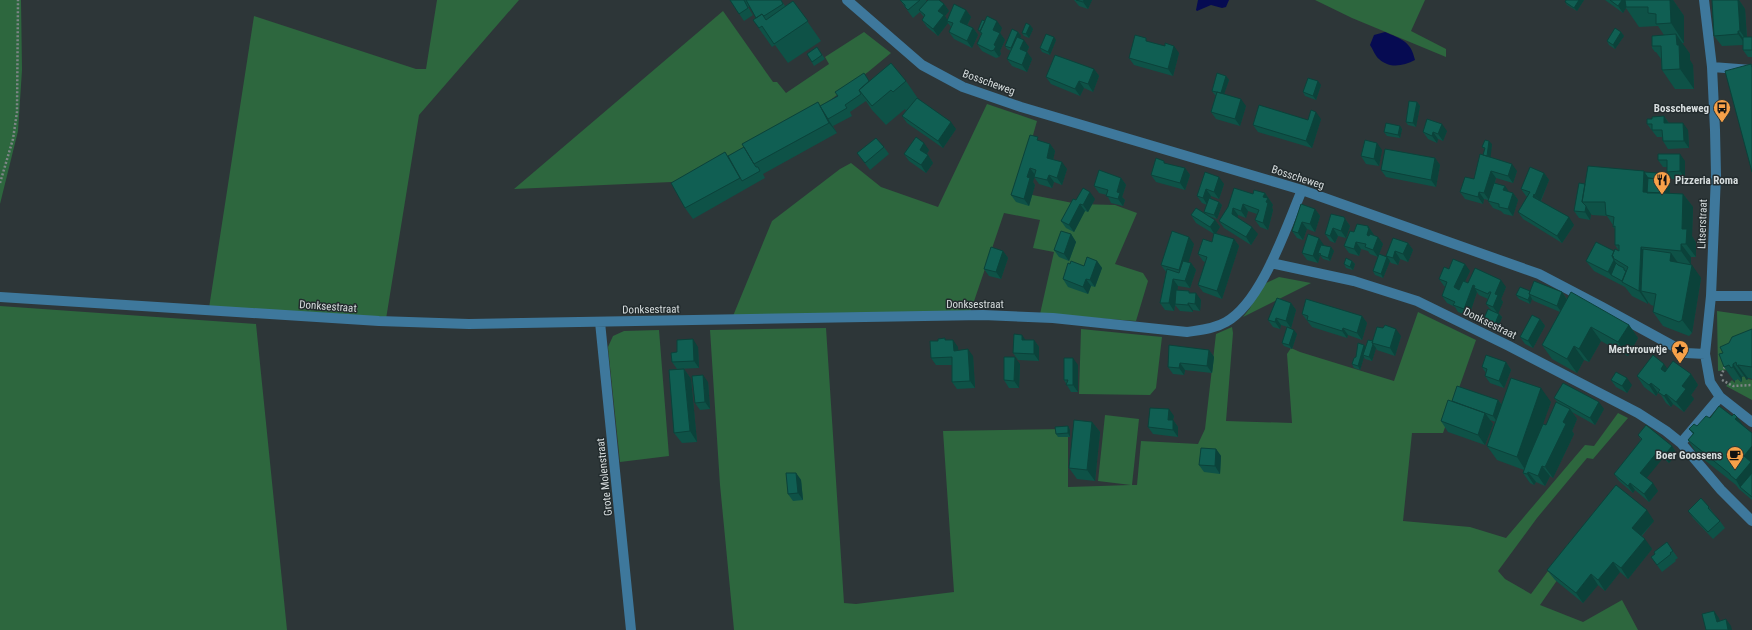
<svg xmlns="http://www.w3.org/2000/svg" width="1752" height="630" font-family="'Roboto Condensed',sans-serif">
<rect width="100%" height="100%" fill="#2d3638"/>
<path fill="#2d673e" d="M0,0H21L22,70L18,131L0,204Z
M437,0H519L419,115L386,319L209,308L254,16L416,69H426Z
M1315,0H1425L1411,31L1446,49V57L1352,18Z
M723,11L773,82H777L786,93L829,64L825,57L864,32L891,53L868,72L814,112L694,181L514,189Z
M987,104L1037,121L1017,192L1078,204L1115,205L1137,213L1115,264L1143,273L1148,281L1136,321L1040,314L1054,252L1033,248L1040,220L1004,213L970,313L733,316L772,221L840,169L851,163L881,187L938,207Z
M1279,277L1311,283L1243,317L1250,308L1262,285Z
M0,306L256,324L287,630H0Z
M1717,311L1752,316V347L1727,370L1718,371Z
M1418,312L1476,340L1443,433H1412L1403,521L1470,527L1506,538L1585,445L1594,446L1618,413L1628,418L1593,459L1587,458L1537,518L1498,571L1505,579L1531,594L1568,544L1578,550L1540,605L1583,622L1622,600L1638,630H734L720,485L710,330L826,328L844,603L856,604L954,592L943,431L1068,429V487L1131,485L1098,481L1105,415L1139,419L1132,485H1137L1141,441L1198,444L1205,429L1216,334L1232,327L1233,333L1226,421L1292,423L1287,354L1291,348L1300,352L1394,381Z
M1081,329L1162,337L1156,388L1150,395L1079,394Z
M659,330L669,456L620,462L608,347L613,336L624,331Z
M1745,376L1746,380L1748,379L1752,380V400L1726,386L1732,380L1735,383V380L1738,379L1741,382L1742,381V377Z"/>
<path fill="#060b52" d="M1198,0H1229L1226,7L1222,8L1211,5L1197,11L1196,10Z
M1385,32C1401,39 1411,41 1415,60C1403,66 1390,69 1379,59C1375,56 1373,49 1370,45L1374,35Z"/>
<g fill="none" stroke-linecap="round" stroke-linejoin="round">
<path stroke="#7e8687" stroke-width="2.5" stroke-dasharray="2 2" stroke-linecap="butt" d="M0,183L13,139L17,112L18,0
M1721,376L1726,364
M1722,380L1733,386L1752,385"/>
<path stroke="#3e789c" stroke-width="10" d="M847,0L922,65L963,87L1021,107L1302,190L1539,274L1602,307L1686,353L1705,354
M1704,0L1712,67L1715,130L1716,175L1711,296L1705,354L1710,382L1720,397L1752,422
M1712,67L1752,70
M1271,263L1354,281L1417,301L1509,346L1638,413L1666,431L1681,443L1721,490L1752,521
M1711,296H1752
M0,297L379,321L469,324L983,315L1053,318L1187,332C1200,330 1214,329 1226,322C1262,302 1286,227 1302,190
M600,322L631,630
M1681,443L1720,397"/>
</g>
<path fill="#0e5247" d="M730,0H781L785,6L793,1L821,41L788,63L775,45L772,47L753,20L756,18L750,6L748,7L753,15L744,21Z
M900,0H926L927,2L928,1V0H939L944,4L949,11L945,16L947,20L966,10L971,17L967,26L973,28L978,35L972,48L954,39L949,32L951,27L948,23L938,36L927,27L922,20L924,17L920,12L913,18L910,14Z
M1074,0H1092L1088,9L1079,6Z
M1566,0H1584L1577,11L1567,5L1565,2Z
M1605,0H1673L1684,16V43H1682L1690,54V61L1693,65L1694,89H1675L1662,70L1661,59L1656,52H1655L1652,48V44L1664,35L1658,26L1639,27L1626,8L1623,13Z
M1712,0H1739L1745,9L1747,37H1752V57H1748L1743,50V45L1722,46L1714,36Z
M1030,25L1033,29L1029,38L1024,36L1022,33Z
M1002,28L1000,33L1005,40L1000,51L1001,54L999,57L996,58L982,51L977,44L981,34L978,30Z
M1018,32L1021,36L1020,38L1029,47L1027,52L1032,59L1027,72L1012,66L1007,59L1011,51L1007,49L1005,46Z
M1621,32L1624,36L1615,49L1609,45L1607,41Z
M1056,40L1050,55L1042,52L1040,48Z
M1149,42L1179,53L1173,76L1134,65L1129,58Z
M817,47L825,59L814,66L807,54Z
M1094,69L1099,76L1093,92L1084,88L1080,96L1051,84L1046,77Z
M1226,76L1229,80L1224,94L1246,106L1240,126L1216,119L1211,112L1216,95H1215L1212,91Z
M869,81H906L919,100L956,129L943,148L907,123L902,116L906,111L905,109L886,125L872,110L866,101L850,112L852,116L833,126L837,133L763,174L765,178L693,219L685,208L725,152L728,156L820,106Z
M1321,85L1316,100L1305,96L1303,92Z
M1417,102L1420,106L1416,127L1408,125L1406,122Z
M1664,116L1669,123L1688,130L1689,148L1668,149L1663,141L1662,137H1657L1647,124L1652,119Z
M1321,119L1312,148L1258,132L1253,125Z
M1400,126L1402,129L1400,138L1387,136L1384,132Z
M1447,131L1443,141L1438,139L1437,143L1428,139L1423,132Z
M1041,141L1050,144L1055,151L1053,160L1067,169L1062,185L1054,182L1052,188L1039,184L1034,177L1033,182L1035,185L1029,206L1016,202L1011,195Z
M1492,144L1490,157L1517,171L1513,183L1496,178L1495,183L1509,192L1513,193L1518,200L1513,216L1504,214L1501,211L1493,208L1488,201V200L1484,199L1483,204L1465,199L1460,192L1474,179L1485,150L1482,147Z
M884,147L889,154L870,170L857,153Z
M929,150L927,154L928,155L933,163L926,173L909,161L904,154Z
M1382,150L1379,166L1366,164L1361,156Z
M1658,154L1685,161V179H1672L1667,172V167H1663L1658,160Z
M1435,158L1440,165L1436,187L1386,177L1381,170Z
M1167,164L1185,168L1190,175L1185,190L1156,182L1151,175Z
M1644,171V172L1661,177L1660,179L1665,180L1670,187V193L1683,194L1693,207L1692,236L1696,243V257H1691V265L1701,278L1692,333L1689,336L1663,326L1653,312L1654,306L1651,305L1648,302V304L1632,296L1625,287L1594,271L1586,261L1614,251H1619L1615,245V229L1613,227V225L1607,216L1592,215L1591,214L1590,220L1579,218L1574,211L1585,184Z
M1205,172L1224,184L1219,199L1211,196L1210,199L1219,202L1222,205L1217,219L1209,216L1215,220L1220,227L1215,233L1234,239L1239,246L1222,299L1203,292L1198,285L1205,262L1203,261L1198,254L1212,242L1214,234L1196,223L1191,215L1206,214L1204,212L1207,205L1202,203L1197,196Z
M1544,173L1549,180L1541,201L1574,225L1562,243L1523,219L1518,212L1528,197L1526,196L1521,189Z
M1121,178L1126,185L1122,197L1125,200L1123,206L1111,203L1107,195L1099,193L1094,186Z
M1265,193L1273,205L1272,207L1273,210L1268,230L1260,227L1255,220L1257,214L1248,211L1246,218L1238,215L1237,218L1258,234L1251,245L1224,228L1219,221L1228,207L1253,194Z
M1095,199L1088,212L1085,211L1074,232L1066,228L1061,221L1076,200Z
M1315,209L1320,216L1315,232L1307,229L1303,240L1297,238L1292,231Z
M1344,217L1350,226L1346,238L1338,236L1335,243L1330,241L1325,234Z
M1368,226L1374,235L1378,237L1383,244L1379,254L1390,261L1383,278L1375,275L1373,271L1378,257L1370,254L1368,251L1361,249L1359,256L1349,253L1344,246L1354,232Z
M1071,234L1076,242L1069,261L1059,257L1054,250Z
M1408,243L1413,250L1408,262L1400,259L1398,265L1391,263L1386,256Z
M1194,244L1188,262L1191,263L1196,270L1190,288L1178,286L1177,290L1189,291L1190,293L1201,300L1200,311L1193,310V312L1180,311L1175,305L1174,311L1165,310L1160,303L1166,272L1161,265Z
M1324,245L1334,251L1330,261L1323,259L1320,255L1318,263L1307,260L1302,253Z
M1003,251L1008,258L1001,279L989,276L984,269Z
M1097,261L1102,268L1095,287L1091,286L1088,294L1068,287L1063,279Z
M1352,261L1355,264L1353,270L1346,268L1344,264Z
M1449,269L1470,271L1465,281L1468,283L1506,287L1501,299L1503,302L1498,313L1502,317L1497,330L1485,325L1483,321L1491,310L1486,304L1488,299L1479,295L1477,292L1469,316L1458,312L1455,307L1447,303L1442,296L1446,287L1444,286L1439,279Z
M1530,291L1562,292L1567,299L1629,325L1638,338L1628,356L1601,341L1589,362L1584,360L1577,373L1552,359L1542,345L1560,312L1534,301L1532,299L1530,304L1519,299L1516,295Z
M1291,303L1296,310L1291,328L1281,325L1280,329L1273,327L1268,320Z
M1302,314L1362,316L1367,323L1362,340L1348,335L1347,338L1312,327Z
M1540,319L1545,326L1533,348L1525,344L1520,337Z
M1752,329V379L1748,378L1747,380L1744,376L1742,377V381L1741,382L1738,379L1734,381L1724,367L1723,353L1729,343Z
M1297,334L1292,349L1284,346L1282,343Z
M1401,336L1395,356L1377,350L1376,348L1372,361L1365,359L1364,357L1360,370L1354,368L1352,364L1364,345L1365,347L1373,341Z
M946,340L958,347V350L973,356L975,388L957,389L952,382V365H936L931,358Z
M1026,340H1034L1039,347V361L1018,360L1013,353Z
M698,347L699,368L677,369L672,362L677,352Z
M1209,350L1214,357L1212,373L1185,370L1184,375L1173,374L1168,367Z
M1506,362L1511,370L1504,388L1490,383L1485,376L1486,373L1482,367Z
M1020,364L1019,388H1009L1004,380Z
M1078,365V392H1071L1064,380Z
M684,369L691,379L697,442L682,443L674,433Z
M1667,369L1691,374L1698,385L1691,395L1694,399L1684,412L1673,404L1671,407L1666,403L1661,395L1658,393L1656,396L1644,387L1637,376Z
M1611,380L1632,385L1627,393L1616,387Z
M708,382L710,409L700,410L695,403Z
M1554,398L1604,409L1595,425L1572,412L1577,419L1572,431L1574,434L1553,478L1550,476L1545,486L1536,482L1534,485L1530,483L1523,473L1524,470L1497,460L1487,446L1496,422L1490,420L1493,424L1485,445L1448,432L1441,421L1452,401L1498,400L1502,405L1551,402L1540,431L1546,425L1558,403Z
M1174,416L1173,420L1178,427V437L1153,434L1148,427Z
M1737,417L1743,426L1752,433V500L1739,489L1736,485L1697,454L1688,440L1693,434L1689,429L1697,426L1710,418Z
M1092,422L1100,432L1095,481L1077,479L1069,468Z
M1068,426L1070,430V437H1058L1056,434Z
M1638,435L1672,446L1677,454L1669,463L1663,458L1646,478L1658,491L1649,502L1635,490L1633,493L1619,481L1614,474L1641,440Z
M1216,449L1221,456L1220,474L1204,472L1199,465Z
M796,473L801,480L803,500L793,501L788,494Z
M1709,507L1714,514L1720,521L1725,528L1713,539L1693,518L1688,511Z
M1654,521L1642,536L1652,549L1628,579L1620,572L1605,591L1598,585L1583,603L1555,580L1547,570Z
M1673,551L1678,558L1675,560L1676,561L1662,572L1651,557Z"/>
<path fill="#0b423a" d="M1084,0H1092L1088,9L1083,2Z
M1579,0H1584L1577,11L1574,8Z
M1622,0H1632L1626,7V8L1623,13L1618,6Z
M1670,0H1673L1684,16V43L1671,23Z
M1738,0H1739L1745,9L1747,41L1740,31Z
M944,4L949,11L945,16L948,21H947L948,23L938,36L933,29L938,11Z
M966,10L971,17L965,29L960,22Z
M997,21L1002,28L1000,33L1005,40L1000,51L1001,54L999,57L994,50L993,30Z
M1030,25L1033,29L1029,38L1026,34Z
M973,28L978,35L972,48L967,41Z
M1738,31L1745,41L1746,45L1738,34Z
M1018,32L1021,36L1014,52L1011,48Z
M1621,32L1624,36L1615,49L1613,45Z
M1676,34L1690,54V60L1693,65L1694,89L1680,69L1677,45Z
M1054,37L1056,40L1050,55L1048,52Z
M1024,40L1029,47L1025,56L1020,49Z
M1174,46L1179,53L1173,76L1168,69Z
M1027,52L1032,59L1027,72L1022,65Z
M1094,69L1099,76L1093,92L1088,84Z
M1226,76L1229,80L1223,97L1221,93Z
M1079,81L1084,88L1080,96L1075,89Z
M1318,81L1321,85L1316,100L1313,96Z
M1241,99L1246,106L1240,126L1235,119Z
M818,102L825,113L828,119L837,133L829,123Z
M1417,102L1420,106L1416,127L1413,123Z
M1316,112L1321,119L1312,148L1306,141Z
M1664,116L1669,124L1664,123Z
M951,122L956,129L943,148L938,141Z
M1683,123L1688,130L1689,148L1684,141Z
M1442,124L1447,131L1443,141L1438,134Z
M1400,126L1402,129L1400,138L1398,135Z
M1433,132L1438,139L1437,143L1432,136Z
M1489,141L1492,144L1490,162L1487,159Z
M924,143L929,150L925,157L920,150Z
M1377,143L1382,150L1379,166L1374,159Z
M1050,144L1055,151L1052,165L1047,158Z
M1680,154L1685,161V179L1680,171Z
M928,155L933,163L926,173L921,165Z
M1435,158L1440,165L1436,187L1431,180Z
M1062,162L1067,169L1062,185L1057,178Z
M1512,164L1517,171L1513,183L1508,176Z
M1030,168L1035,175L1033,182L1035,185L1029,206L1024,199L1027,177Z
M1185,168L1190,175L1185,190L1180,183Z
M1491,171L1496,178L1489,200L1484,193Z
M1644,171L1653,185V195L1643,192Z
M1544,173L1549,180L1540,202L1535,195Z
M1658,173L1661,177L1660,186L1657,182Z
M1049,175L1054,182L1052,188L1047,180Z
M1219,177L1224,184L1219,199L1214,192Z
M1121,178L1126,185L1122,197L1125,200L1123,206L1118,199L1117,192Z
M1665,180L1670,187L1669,203L1664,196Z
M1505,186L1510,193L1503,190Z
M1206,189L1211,196L1208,206L1203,198Z
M1090,192L1095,199L1088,212L1083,205Z
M1479,192L1484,199L1483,204L1478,197Z
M1265,193L1273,205L1272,207L1273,210L1268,230L1263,223V197Z
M1513,193L1518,200L1513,216L1508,209Z
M1534,194L1539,201L1533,197Z
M1683,194L1693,207L1692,236L1696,243V257L1686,244L1682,229Z
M1219,202L1222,205L1217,219L1214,215Z
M1080,204L1085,211L1074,232L1069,225Z
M1243,204L1248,211L1246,218L1241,211Z
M1586,206L1591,214L1590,220L1585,212Z
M1233,208L1238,215L1237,221L1232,214Z
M1315,209L1320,216L1315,232L1310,224Z
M1569,217L1574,225L1562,243L1557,236Z
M1345,219L1350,226L1346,238L1341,231Z
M1215,220L1220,227L1215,235L1210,227Z
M1302,222L1307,229L1303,240L1298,233Z
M1368,226L1374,235L1372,242L1367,235Z
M1252,227L1258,234L1251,245L1246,237Z
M1333,228L1338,236L1335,243L1330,236Z
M1071,234L1076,242L1069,261L1064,254Z
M1189,237L1194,244L1184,277L1179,270Z
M1378,237L1383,244L1378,257L1373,250Z
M1319,238L1324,245L1318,253L1320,255L1318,263L1313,256Z
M1234,239L1239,246L1222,299L1217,291Z
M1356,242L1361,249L1359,256L1354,249Z
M1408,243L1413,250L1408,262L1403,254Z
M1681,244L1691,257V265L1681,251Z
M1331,247L1334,251L1330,261L1328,258Z
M1641,247L1650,260L1641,291L1648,302V304L1639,291Z
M1003,251L1008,258L1001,279L996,272Z
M1395,251L1400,259L1398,265L1393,258Z
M1671,253L1681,267L1670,261Z
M1387,257L1390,261L1383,278L1381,274Z
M1614,260L1621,270L1611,275L1608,272Z
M1097,261L1102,268L1095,287L1090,280Z
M1352,261L1355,264L1353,270L1350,267Z
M1191,263L1196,270L1190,288L1185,281Z
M1465,264L1470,271L1459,294L1454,287Z
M1692,265L1701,278L1692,333L1682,320Z
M1086,279L1091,286L1088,294L1083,287Z
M1173,279L1178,286L1174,311L1169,303Z
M1501,280L1506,287L1501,299L1503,302L1498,314L1493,307L1495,294Z
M1473,285L1477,292L1469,316L1464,309Z
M1562,292L1567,300L1562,313L1557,306Z
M1196,293L1201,300L1200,311L1195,304Z
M1530,295L1532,299L1530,304L1528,300Z
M1188,303L1193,310V312L1188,305Z
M1291,303L1296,310L1291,328L1286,321Z
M1499,314L1502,317L1497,330L1494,326Z
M1362,316L1367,323L1362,340L1357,333Z
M1276,318L1281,325L1280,329L1275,322Z
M1540,319L1545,326L1533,348L1528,341Z
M1629,325L1638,338L1628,356L1618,342Z
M1591,327L1601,341L1589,362L1579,349Z
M1343,328L1348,335L1347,338L1342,331Z
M1396,329L1401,336L1395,356L1390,348Z
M1294,330L1297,334L1292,349L1289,345Z
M1022,335L1027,342L1022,340Z
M693,339L698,347L699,368L694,361Z
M953,340L958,347L959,358L954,351Z
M1034,340L1039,347V361L1034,354Z
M1373,344L1376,348L1372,361L1369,357Z
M1364,345L1367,349L1363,355L1364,357L1360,370L1358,366Z
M1574,346L1584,360L1577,373L1567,359Z
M968,349L973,356L975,388L970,381Z
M1209,350L1214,357L1212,373L1207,366Z
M1015,357L1020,364L1019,388L1014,381Z
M1073,358L1078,365V392L1073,385Z
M1506,362L1511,370L1504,388L1499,381Z
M1180,363L1185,370L1184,375L1179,368Z
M1664,364L1672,375L1668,379L1661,369Z
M1733,364L1742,377V381L1733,367Z
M1738,365L1748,378L1747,380L1737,366Z
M684,369L691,379L697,442L690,431Z
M1691,374L1698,385L1691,395L1694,399L1684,412L1676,402L1682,386Z
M703,375L708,382L710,409L705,402Z
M1627,378L1632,385L1627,393L1622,386Z
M1651,383L1658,393L1656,396L1649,385Z
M1541,388L1551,402L1526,471L1517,457Z
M1666,394L1673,404L1671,407L1664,396Z
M1498,400L1503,407L1498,423L1493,416Z
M1599,402L1604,409L1595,425L1590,418Z
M1169,409L1174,416L1173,420L1178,427V437L1173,430L1168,420Z
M1570,409L1577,419L1572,431L1574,434L1553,478L1545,467L1563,422Z
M1485,413L1493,424L1485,445L1478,435Z
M1737,417L1747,431L1735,419Z
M1092,422L1100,432L1095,481L1087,470Z
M1068,426L1070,430V437L1068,433Z
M1672,446L1677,454L1669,463L1664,456Z
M1752,446V486L1740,487L1736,480L1744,456Z
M1216,449L1221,456L1220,474L1215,466Z
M1658,451L1663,458L1645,480L1640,473Z
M1542,466L1550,476L1545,486L1538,476Z
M1528,472L1536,482L1534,485L1527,474Z
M796,473L801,480L803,500L798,493Z
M1630,483L1635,490L1633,493L1628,486Z
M1653,483L1658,491L1649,502L1644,494Z
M1647,510L1654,521L1639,538L1632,528Z
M1645,539L1652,549L1628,579L1621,568Z
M1613,562L1620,572L1605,591L1598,580Z
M1591,574L1598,585L1583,603L1576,593Z
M1714,611L1719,618L1722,629L1717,622Z
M1726,619L1731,626L1732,630H1728Z"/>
<path fill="#105f53" stroke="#0b423a" d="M730,0H744L748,8L739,14Z
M746,0H781L783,4L764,16L762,14L756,18Z
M900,0H920L908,10L905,7V5Z
M928,0H939L944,4L938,11L944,15L933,29L922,20L925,15L919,10Z
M1076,0H1084L1083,2Z
M1566,0H1579L1574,8L1565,2Z
M1610,0H1622L1618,6Z
M1625,0H1670L1671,23L1656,24V14L1648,13V7H1626Z
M1712,0H1738L1740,31H1738V34L1714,36Z
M793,1L808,21L774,44L762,26L759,28L753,20L762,14L766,20Z
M954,4L966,10L960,22L973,28L967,41L949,32L953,23L947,21Z
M987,16L997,21L993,30L1000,33L994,45L996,46L994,50L991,51L977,44L982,33L980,32Z
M982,20L985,21L980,31L978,30Z
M1026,23L1030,25L1026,34L1022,33Z
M1615,28L1621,32L1613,45L1607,41Z
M1012,29L1018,32L1011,48L1005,46Z
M1046,34L1054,37L1048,52L1040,48Z
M1676,34L1677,45H1679L1680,69L1662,70L1661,46H1652V36Z
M1135,35L1146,38V41L1165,46V43L1174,46L1168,69L1129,58Z
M1017,37L1024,40L1020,49L1027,52L1022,65L1007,59Z
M1743,37H1752V50H1743Z
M817,47L822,55L812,62L807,54Z
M1055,55L1094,69L1088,84L1079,81L1075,89L1046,77Z
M891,63L906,81L893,92L891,90L872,106L859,90Z
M1751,64L1752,68V172L1725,71Z
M864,73L869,81L859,90L861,94L845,105L847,108L828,119L820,106L838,96L835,92Z
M1217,73L1226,76L1221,93L1212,91Z
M1308,78L1318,81L1313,96L1303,92Z
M1217,92L1241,99L1235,119L1211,112Z
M917,98L951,122L938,141L902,116Z
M1409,101L1417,102L1413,123L1406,122Z
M818,102L829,123L754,164L742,144Z
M1259,105L1308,120L1311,110L1316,112L1306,141L1253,125Z
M1664,116V123H1683L1684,141H1663L1662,130H1652V124H1647V119H1652V117Z
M1427,119L1442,124L1438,134L1433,132L1432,136L1423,132Z
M1386,123L1400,126L1398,135L1384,132Z
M1030,135L1038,137L1037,140L1050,144L1047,158L1062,162L1057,178L1049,175L1047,180L1034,177L1036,170L1030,168L1027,177L1030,178L1024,199L1011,195Z
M916,137L924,143L920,150L928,155L921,165L904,154Z
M876,138L884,147L865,163L857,153Z
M1365,140L1377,143L1374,159L1361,156Z
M1485,140L1489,141L1487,156L1483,155L1485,148L1482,147Z
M744,147L754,164L756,167H758L760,171L742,181L728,156Z
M1385,149L1435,158L1431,180L1381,170Z
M725,152L740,178L685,208L671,183Z
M1480,154L1512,164L1508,176L1491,171L1484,193L1479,192L1478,197L1460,192L1465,177L1474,179Z
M1658,154H1680V171L1667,172V160H1658Z
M1156,158L1164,161V163L1185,168L1180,183L1151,175Z
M1588,166L1644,171L1643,192L1683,194L1682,229H1687L1686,244H1681V251L1641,247L1639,291L1622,282L1628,267L1613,258L1614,257L1612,256L1615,249L1619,251V245H1615V226L1613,227L1614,217L1606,215L1605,202H1582Z
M1530,167L1544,173L1535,195L1534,194L1533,197L1569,217L1557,236L1518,212L1530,192L1521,189Z
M1099,170L1121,178L1117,192L1120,193L1118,199L1106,196L1108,190L1094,186Z
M1205,172L1219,177L1214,192L1206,189L1203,198L1197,196Z
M1644,172L1658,173V179L1648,178Z
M1648,178L1665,180L1664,193H1647Z
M1494,183L1505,186L1503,190L1513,193L1508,209L1499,207V204L1488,201Z
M1579,183L1585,184L1582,202L1586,206L1585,212L1574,211Z
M1083,188L1090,192L1083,205L1080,204L1069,225L1061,221L1073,199L1076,200Z
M1234,188L1253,194L1254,190L1265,193L1263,197L1268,198L1266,202L1268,203L1263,223L1255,220L1259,210L1243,204L1241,211L1233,208L1232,214L1252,227L1246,237L1219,221L1228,207Z
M1209,198L1219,202L1214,215L1204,212Z
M1301,204L1315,209L1310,224L1302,222L1298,233L1292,231Z
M1196,208L1215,220L1210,227L1191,215Z
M1331,214L1344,217L1345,219L1341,231L1333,228L1330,236L1325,234Z
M1357,224L1368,226V228H1369L1367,235L1369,236L1370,234L1378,237L1373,250L1365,247L1366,244L1356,242L1354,249L1344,246L1350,231L1354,232Z
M1061,231L1071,234L1064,254L1054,250Z
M1172,231L1189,237L1179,270L1161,265Z
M1214,233L1234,239L1217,291L1198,285L1207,257L1198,254L1203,239L1212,242Z
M1308,234L1319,238L1313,256L1302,253Z
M1393,238L1408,243L1403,254L1395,251L1393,258L1386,256Z
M1596,242L1614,251L1612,256L1614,260L1608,272L1586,261Z
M1321,245L1331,247L1328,258L1320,255L1321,254L1318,253Z
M991,247L1003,251L996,272L984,269Z
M1643,249L1671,253L1670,261L1692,265L1682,320L1679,322L1653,312L1656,294L1641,291Z
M1379,254L1387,257L1381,274L1373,271Z
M1087,257L1097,261L1090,280L1086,279L1083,287L1063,279L1068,263L1070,264L1071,261L1084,266Z
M1346,258L1352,261L1350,267L1344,264Z
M1453,259L1465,264L1454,287L1459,290L1463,281L1468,283L1475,268L1501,280L1495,294L1498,295L1493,307L1486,304L1491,292H1489L1488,294L1474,288L1475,286L1473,285L1464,309L1453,305L1455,302L1442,296L1447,282L1439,279L1444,267L1449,269Z
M1183,261L1191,263L1185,281L1173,279L1169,303H1160L1167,269L1179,273Z
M1616,263L1618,265L1624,268V270L1626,271L1622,281L1611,275Z
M1534,281L1562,292L1557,306L1529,294Z
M1520,287L1530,291L1529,294L1530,295L1528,300L1516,295Z
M1176,290L1189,291V293H1196L1195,304L1188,303V305L1175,304Z
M1571,292L1629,325L1618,342L1591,327L1579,349L1574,346L1567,359L1542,345Z
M1277,298L1291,303L1286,321L1276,318L1275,322L1268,320Z
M1306,299L1362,316L1357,333L1343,328L1342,331L1307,320L1308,316L1302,314Z
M1488,309L1499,314L1494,326L1483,321Z
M1532,315L1540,319L1528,341L1520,337Z
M1385,325L1396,329L1390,348L1372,343L1377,327L1383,328Z
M1287,327L1294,330L1289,345L1282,343Z
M1752,329V367L1738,365L1737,366L1736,362L1733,364V367L1731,368L1729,365L1724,367L1719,354L1723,353L1720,347L1729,343L1732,337Z
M1014,334L1022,335V340H1034V354L1013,353Z
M945,338V340H953L954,351L968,349L970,381L952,382V357L931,358L930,341H938V339Z
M693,339L694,361L672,362L671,353L677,352V340Z
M1368,340L1373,341L1372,343L1373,344L1369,357L1363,355Z
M1358,343L1364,345L1358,366L1352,364L1354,358L1356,357Z
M1169,345L1209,350L1207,366L1180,363L1179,368L1168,367Z
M1486,355L1506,362L1499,381L1485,376L1487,369L1482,367Z
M1653,355L1664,364L1661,369L1665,372L1673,361L1691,374L1682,386L1686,389L1676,402L1666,394L1664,396L1658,392L1660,390L1651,383L1649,385L1637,376Z
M1004,357H1015L1014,381L1004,380Z
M1064,358H1073V385H1066L1068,380H1064Z
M684,369L690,431L674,433L669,370Z
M1616,372L1627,378L1622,386L1611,380Z
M703,375L705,402L695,403L692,376Z
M1511,378L1541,388L1517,457L1487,446Z
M1563,383L1599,402L1590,418L1554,398Z
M1457,386L1498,400L1493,416L1452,401Z
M1448,400L1485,413L1478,435L1441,421Z
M1556,402L1570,409L1563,422L1566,424L1545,467L1542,466L1538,476L1528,472L1527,474L1523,473L1528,459L1543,424L1546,425Z
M1719,406L1732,416L1734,414L1737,417L1735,419L1752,433V446L1744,456L1751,462L1736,480L1730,475V474L1688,440L1694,433L1689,429L1694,424L1697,426L1706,416L1710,418Z
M1150,408L1169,409L1168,420H1173V430L1148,427Z
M1074,420L1092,422L1087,470L1069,468Z
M1646,425L1672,446L1664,456L1658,451L1640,473L1653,483L1644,494L1630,483L1628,486L1614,474L1642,439L1638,435Z
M1068,426V433L1056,434L1055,427Z
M1201,448L1216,449L1215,466L1199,465Z
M786,473H796L798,493L788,494Z
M1752,473V497L1740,487Z
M1616,485L1647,510L1632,528L1645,539L1621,568L1613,562L1598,580L1591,574L1576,593L1547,570Z
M1701,498L1709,507L1708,508L1720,521L1708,532L1688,511Z
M1667,542L1673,551L1670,553L1671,554L1657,565L1651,557L1655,554L1654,552Z
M1714,611L1717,622L1726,619L1728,630H1706L1702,614Z"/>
<defs>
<symbol id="bus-pin" viewBox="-11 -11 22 30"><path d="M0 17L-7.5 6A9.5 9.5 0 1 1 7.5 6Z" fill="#f7a149" stroke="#232c2e"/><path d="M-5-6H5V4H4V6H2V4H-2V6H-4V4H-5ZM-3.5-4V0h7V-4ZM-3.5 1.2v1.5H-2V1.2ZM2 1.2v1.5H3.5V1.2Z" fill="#111"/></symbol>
<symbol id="restaurant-pin" viewBox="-11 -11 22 30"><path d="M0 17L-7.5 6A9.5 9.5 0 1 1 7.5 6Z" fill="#f7a149" stroke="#232c2e"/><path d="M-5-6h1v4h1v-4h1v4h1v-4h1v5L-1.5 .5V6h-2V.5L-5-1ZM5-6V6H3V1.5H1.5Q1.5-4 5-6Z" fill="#111"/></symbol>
<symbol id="sight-pin" viewBox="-11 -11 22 30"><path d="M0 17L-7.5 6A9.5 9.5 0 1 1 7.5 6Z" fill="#f7a149" stroke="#232c2e"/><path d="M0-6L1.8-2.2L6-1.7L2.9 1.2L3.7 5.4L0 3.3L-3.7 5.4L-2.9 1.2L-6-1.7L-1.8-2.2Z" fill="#111"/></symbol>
<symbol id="cafe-pin" viewBox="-11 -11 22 30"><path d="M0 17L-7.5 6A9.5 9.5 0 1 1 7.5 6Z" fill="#f7a149" stroke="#232c2e"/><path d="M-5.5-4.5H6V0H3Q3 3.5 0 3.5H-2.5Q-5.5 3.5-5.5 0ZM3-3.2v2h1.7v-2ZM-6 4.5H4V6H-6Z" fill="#111"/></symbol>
</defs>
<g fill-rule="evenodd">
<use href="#bus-pin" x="1712" y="98" width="20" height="27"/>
<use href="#restaurant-pin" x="1652" y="170" width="20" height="27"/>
<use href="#sight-pin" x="1670" y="339" width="20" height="27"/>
<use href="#cafe-pin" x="1725" y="445" width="20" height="27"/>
</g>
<g text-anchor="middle" stroke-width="3" stroke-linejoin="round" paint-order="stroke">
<g font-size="11" fill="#d7ddde" stroke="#232c2e">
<text transform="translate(989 82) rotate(20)" y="4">Bosscheweg</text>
<text transform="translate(1298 177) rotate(18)" y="4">Bosscheweg</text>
<text transform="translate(1702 224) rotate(-88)" y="4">Litserstraat</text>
<text x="975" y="308">Donksestraat</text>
<text transform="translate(328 306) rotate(4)" y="4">Donksestraat</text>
<text transform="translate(651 309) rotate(-1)" y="4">Donksestraat</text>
<text transform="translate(1490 323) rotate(26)" y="4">Donksestraat</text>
<text transform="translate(604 477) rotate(-96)" y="4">Grote Molenstraat</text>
</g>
<g font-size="11" font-weight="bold" fill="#d7ddde" stroke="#232c2e" text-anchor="end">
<text x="1709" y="112">Bosscheweg</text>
<text x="1675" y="184" text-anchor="start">Pizzeria Roma</text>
<text x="1667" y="353">Mertvrouwtje</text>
<text x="1722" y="459">Boer Goossens</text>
</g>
</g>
</svg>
